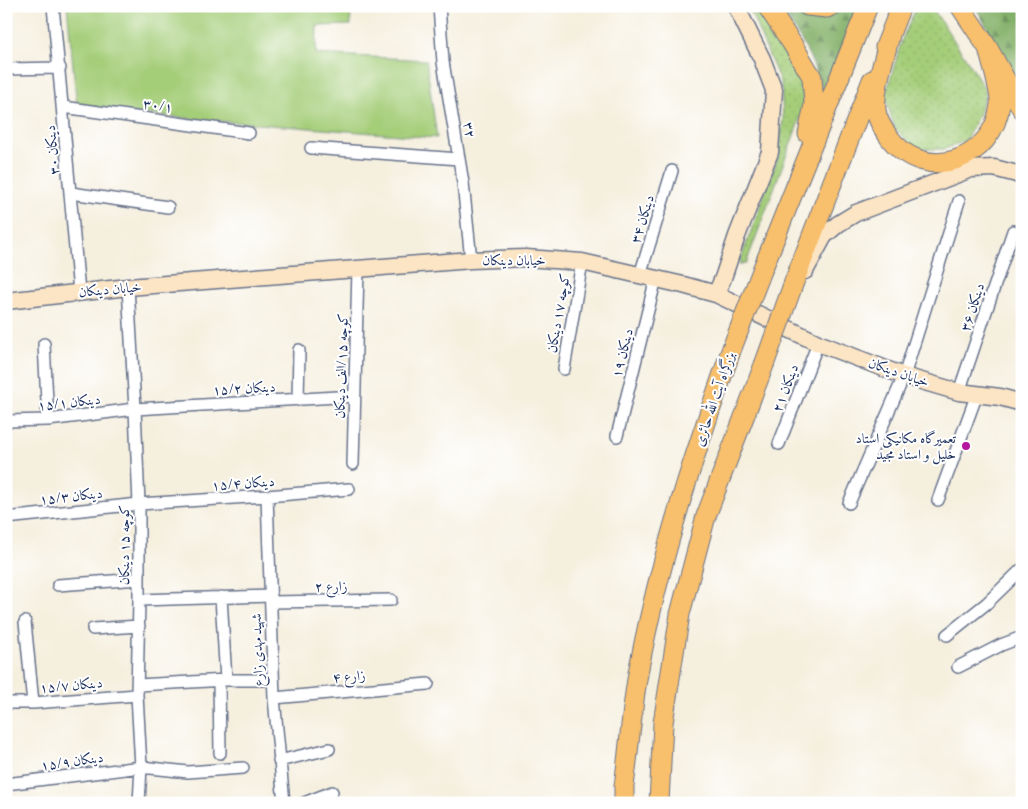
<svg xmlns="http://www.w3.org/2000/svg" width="1028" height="809" font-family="Vollkorn,Amiri,serif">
<defs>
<pattern id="grass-dots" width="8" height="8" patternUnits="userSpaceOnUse" patternTransform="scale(1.25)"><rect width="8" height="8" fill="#a5ce79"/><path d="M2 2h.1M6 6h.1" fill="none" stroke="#8db16b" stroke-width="1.8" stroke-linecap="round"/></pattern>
<pattern id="forest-firs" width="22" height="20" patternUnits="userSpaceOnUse" patternTransform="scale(1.25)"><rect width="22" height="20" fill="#84b169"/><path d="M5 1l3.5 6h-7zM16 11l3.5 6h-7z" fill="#6b905a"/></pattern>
</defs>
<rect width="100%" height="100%" fill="#fff"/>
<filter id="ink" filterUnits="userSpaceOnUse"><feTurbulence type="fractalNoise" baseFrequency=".02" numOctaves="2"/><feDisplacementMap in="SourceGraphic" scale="10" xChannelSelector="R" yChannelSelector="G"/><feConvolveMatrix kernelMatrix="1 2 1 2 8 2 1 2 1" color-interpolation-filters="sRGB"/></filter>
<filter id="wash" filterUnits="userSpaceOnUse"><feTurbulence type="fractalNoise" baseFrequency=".0096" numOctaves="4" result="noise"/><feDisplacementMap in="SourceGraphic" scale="20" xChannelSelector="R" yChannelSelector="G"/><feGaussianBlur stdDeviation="1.12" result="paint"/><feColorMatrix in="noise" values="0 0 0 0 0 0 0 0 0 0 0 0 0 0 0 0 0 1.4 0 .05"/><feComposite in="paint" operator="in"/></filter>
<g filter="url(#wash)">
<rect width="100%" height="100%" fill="#f5efde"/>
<path fill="url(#grass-dots)" stroke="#607e6c" d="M748,6H759L787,47L802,83L804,108L746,264H739L779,154L783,118L781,84Z
M917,6H931L973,69L986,92L978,116L966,140L945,149H916L895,129L885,97L902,39Z"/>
<path fill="url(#forest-firs)" stroke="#507064" d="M777,6C784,6 789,10 795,12C803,14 814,16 823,15C836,15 847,6 860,6L829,85L823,92C812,57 800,34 777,6Z
M975,6L1022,7V90Z"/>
<path fill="#a5ce79" stroke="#607e6c" d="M67,6H350L351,25L317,26L316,54L426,60L437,138L194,119L77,107Z"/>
</g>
<g filter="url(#ink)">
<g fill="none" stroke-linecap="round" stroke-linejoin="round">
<defs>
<path id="minor" d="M53,6L79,292
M439,6L443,62L463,183L471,260
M6,69L60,68
M63,107L249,133
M311,148L459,159
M71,193L168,207
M640,275L672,171
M128,287L135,409L139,504V600L137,695L141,767L139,803
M44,344L48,420
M564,369L582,262
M959,392L1013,231
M298,400L299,350
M6,421L48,420L135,409L354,396
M617,436L656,278
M779,444L818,343
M353,464L358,269
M267,496L274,698L284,803
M938,500L977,394
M849,503L904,376L959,201
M6,518L139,504L267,496L349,489
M58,585L139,579
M221,597L226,680
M139,600L271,596
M271,602L391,600
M25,622L33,703
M93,629L139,626
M947,635L987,603L1022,569
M958,667L1001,645L1022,637
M219,681L220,753
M138,685L226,680H273
M274,698L428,684
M6,703H33L137,695
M279,761L329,749
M6,784L141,767L188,772L243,768
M304,803L332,792"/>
<path id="secondary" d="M805,271L824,236L838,224L856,213L971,169L994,168L1017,174L1022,177
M716,294L723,278L737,236L770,152L774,90L762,59L736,6
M6,301L128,287L471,260L526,258L582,262L683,285L716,294L818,343L904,376L959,392L1000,397L1022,403"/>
<path id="trunk" d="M767,6L793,45L812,77L814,104L808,134
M807,6L827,8L831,6
M960,6L988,48L1022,109
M890,35C885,57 874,87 876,110C877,120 883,129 889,137C924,185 994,161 1000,104C1001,93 991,61 988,48
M885,47L901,6
M763,268L868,6
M794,282L872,80
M624,803V786C630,743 632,699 641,658C662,551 696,449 732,348
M659,803L663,723L680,614L706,516L764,365"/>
</defs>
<use href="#minor" stroke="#67728b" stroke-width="14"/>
<use href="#secondary" stroke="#67728b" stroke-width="19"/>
<use href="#trunk" stroke="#67728b" stroke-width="21"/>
<use href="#minor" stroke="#fff" stroke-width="11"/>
<use href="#secondary" stroke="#fce5c4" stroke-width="16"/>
<use href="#trunk" stroke="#f8bf6c" stroke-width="19"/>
<defs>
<path id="trunk-bridge" d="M732,348L763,268
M764,365L794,282"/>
</defs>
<use href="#trunk-bridge" stroke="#67728b" stroke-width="21" stroke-linecap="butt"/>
<use href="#trunk-bridge" stroke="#f8bf6c" stroke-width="19"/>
</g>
</g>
<circle fill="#b5179e" stroke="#fff" stroke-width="2" cx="966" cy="446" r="5"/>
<g text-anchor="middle" stroke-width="4" stroke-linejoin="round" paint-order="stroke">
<g font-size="14" fill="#1b2f5e" stroke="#fff">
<text transform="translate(158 105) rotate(8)" y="5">۳۰/۱</text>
<text transform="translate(470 130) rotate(80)" y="5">۳۲</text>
<text transform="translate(52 150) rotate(-95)" y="5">۳۰ دینکان</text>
<text transform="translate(642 219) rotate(-73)" y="5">۳۴ دینکان</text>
<text x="514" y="265">خیابان دینکان</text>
<text transform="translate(110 289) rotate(-5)" y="5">خیابان دینکان</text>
<text transform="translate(972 307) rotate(-72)" y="5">۳۶ دینکان</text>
<text transform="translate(558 313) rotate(-80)" y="5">کوچه ۱۷ دینکان</text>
<text transform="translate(622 353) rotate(-76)" y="5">۱۹ دینکان</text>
<text transform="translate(341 366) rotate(-88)" y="5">کوچه ۱۵/الف دینکان</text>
<text transform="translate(899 372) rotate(19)" y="5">خیابان دینکان</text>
<text transform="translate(244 388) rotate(-3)" y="5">۱۵/۲ دینکان</text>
<text transform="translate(785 388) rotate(-69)" y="5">۲۱ دینکان</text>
<text transform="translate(714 399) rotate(-71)" y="5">بزرگراه آیت الله حائری</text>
<text transform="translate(69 402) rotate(-6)" y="5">۱۵/۱ دینکان</text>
<text transform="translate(243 483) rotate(-4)" y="5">۱۵/۴ دینکان</text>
<text transform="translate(71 496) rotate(-6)" y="5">۱۵/۳ دینکان</text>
<text transform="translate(124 545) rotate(-90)" y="5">کوچه ۱۵ دینکان</text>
<text transform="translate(331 586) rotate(-1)" y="5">۲ زارع</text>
<text transform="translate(257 650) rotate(-92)" y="5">شهید مهدی زارع</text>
<text transform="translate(349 676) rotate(-5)" y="5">۴ زارع</text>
<text transform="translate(71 685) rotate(-5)" y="5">۱۵/۷ دینکان</text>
<text transform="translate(72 761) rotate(-8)" y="5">۱۵/۹ دینکان</text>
</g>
<g font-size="14" fill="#1b2f5e" stroke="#fff" text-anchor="end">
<text x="956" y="443">تعمیرگاه مکانیکی استاد<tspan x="956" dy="16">خلیل و استاد مجید</tspan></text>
</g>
</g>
<rect width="1028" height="809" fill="none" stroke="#fff" stroke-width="25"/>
</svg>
